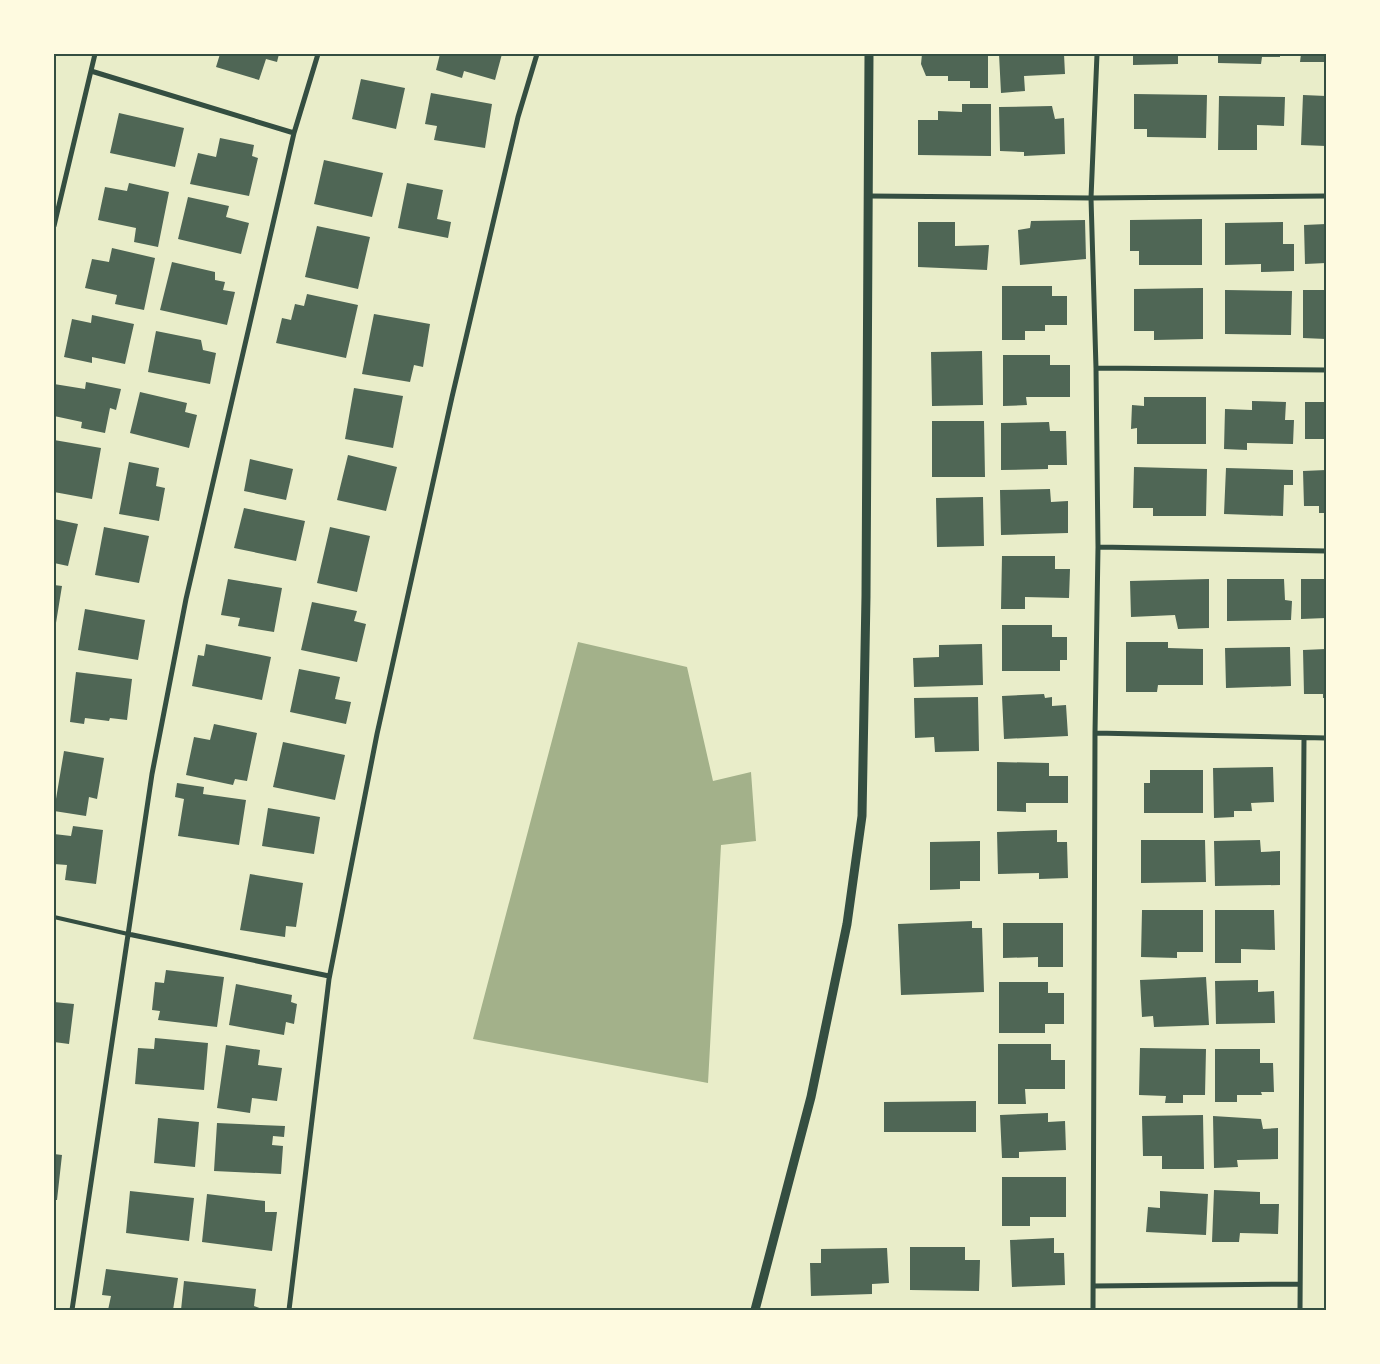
<svg xmlns="http://www.w3.org/2000/svg" width="1380" height="1364" font-family="'Space Grotesk',sans-serif">
<rect width="100%" height="100%" fill="#e9edc9"/>
<path fill="#a3b18a" d="M578,642L687,667L713,781L751,772L756,841L721,845L708,1083L473,1039Z"/>
<path fill="#4f6655" d="M220,54H279L277,62L266,59L259,80L216,67Z
M440,54H502L495,80L464,71L462,78L436,70Z
M922,54H988V88H970V81H948V76H926L921,64Z
M999,54H1064L1065,74L1024,76L1025,91L1001,93Z
M1133,54H1186V55L1178,56V64L1133,65Z
M1218,54H1280V57H1262L1261,64L1218,63Z
M1301,54H1326V62H1300Z
M361,79L405,88L396,129L352,119Z
M431,93L492,104L485,148L434,140L437,126L425,124Z
M1134,94L1207,95L1206,138L1147,137V129H1134Z
M1303,95L1326,96V146L1301,145Z
M1219,96L1285,97L1284,126L1257,125V150H1218Z
M962,104H991V156L918,155V120H938V111L962,112Z
M1052,106L1055,119L1064,118L1065,154L1024,156V152L1000,151L999,107Z
M119,113L184,128L175,167L110,153Z
M220,138L254,145L252,156L258,158L249,196L190,184L198,153L216,157Z
M324,160L383,173L372,217L314,204Z
M129,183L169,192L158,247L134,242L136,228L98,220L105,187L127,191Z
M407,183L443,190L437,219L451,222L448,238L398,228Z
M188,197L229,206L226,217L249,223L241,254L178,239Z
M1202,219V265H1139V251H1130V220Z
M1085,220L1086,259L1020,265L1018,230L1030,228L1031,221Z
M918,222H955V246L989,245L987,270L918,267Z
M1283,222V244H1294V271L1261,272V264L1225,265V223Z
M1326,224V263L1305,264L1304,225Z
M317,226L370,237L358,289L305,277Z
M112,248L155,258L144,310L115,304L117,295L85,288L92,259L109,262Z
M172,262L215,272V280L225,282L223,290L235,292L227,325L160,310Z
M1002,286H1052V296H1067V325H1045V331H1025V340H1002Z
M1203,288V339L1154,340V331H1134V289Z
M1225,290L1292,291L1291,335L1225,334Z
M1303,290H1326V339L1303,338Z
M307,294L358,305L346,358L276,343L282,318L291,320L295,304L304,306Z
M374,314L430,324L423,367L414,365L410,382L362,374Z
M92,315L134,324L125,364L92,357V363L64,357L72,319L91,323Z
M156,331L201,340L203,350L216,353L210,384L148,372Z
M982,351L983,405L932,406L931,352Z
M1003,355H1050V365H1070V397H1026L1027,405L1003,406Z
M86,382L121,389L116,410L110,408L105,433L81,428L82,422L54,416V384L85,389Z
M354,388L403,396L393,448L345,439Z
M140,392L187,403L185,412L197,415L189,448L130,433Z
M1144,397H1206V444H1137V428L1131,429L1132,405L1144,406Z
M1252,401L1286,402L1285,420H1294L1293,444L1247,443V450L1224,449L1225,409L1252,410Z
M1305,402H1326V439H1305Z
M932,421H984L985,477H932Z
M1049,422L1050,431H1066L1067,465H1048V469L1001,470V423Z
M54,440L101,448L92,499L54,492Z
M348,455L397,467L386,511L337,500Z
M250,459L293,469L286,500L244,491Z
M129,462L159,468L156,486L165,488L159,521L119,514Z
M1134,467L1207,469L1206,516H1153V508H1133Z
M1226,468L1293,470V485H1284L1283,516L1224,514Z
M1326,470V513H1319V506H1304L1303,471Z
M1050,489L1051,502L1068,501V533L1001,535L1000,490Z
M983,497L984,546L937,547L936,498Z
M244,508L305,521L296,561L234,548Z
M54,519L78,524L68,566L54,563Z
M104,527L149,536L139,583L95,575Z
M330,527L370,536L357,592L317,583Z
M1002,556H1055V569H1070L1069,598L1025,597V609H1001Z
M228,579L282,588L274,632L238,626L240,618L221,615Z
M1209,579V628L1178,629L1175,615L1131,617L1130,581Z
M1227,579H1284L1285,600L1292,601L1291,620L1227,621Z
M1301,579H1326V618L1301,619Z
M54,585L62,586L55,629H54Z
M312,602L357,611L354,621L366,624L357,662L301,650Z
M85,609L145,620L138,660L78,650Z
M1002,625H1052V637H1067V660H1060V671H1002Z
M1126,642H1168V648L1203,649V685H1158L1157,692H1126Z
M206,644L271,657L262,700L192,686L198,655L204,656Z
M982,644L983,685L914,687L913,658L939,657V645Z
M1290,647L1291,686L1226,688L1225,648Z
M1326,649V698H1323V694H1304L1303,650Z
M299,669L340,677L335,699L351,702L346,724L290,712Z
M76,672L132,679L127,720L110,718L109,721L85,718L84,724L70,722Z
M1044,694L1045,698L1052,697V706L1066,705L1068,736L1004,739L1002,696Z
M978,697L979,751L935,752L934,737L915,738L914,698Z
M214,724L257,733L247,781L235,779L233,785L186,775L194,737L210,740Z
M283,742L345,755L335,800L273,787Z
M64,751L104,758L97,799L89,797L86,816L54,811Z
M997,762L1049,763V776H1068V803H1026V812L997,811Z
M1273,767L1274,802L1251,803L1252,811H1234V817L1214,818L1213,768Z
M1150,770H1203V813H1144V783H1150Z
M177,783L204,787L203,794L246,800L239,845L178,836L184,799L175,797Z
M268,808L320,817L314,854L262,846Z
M73,826L103,830L96,884L65,880L67,865L54,864V834L71,836Z
M1057,830V842H1067L1068,878L1039,879V873L998,874L997,832Z
M1141,840H1205L1206,882L1141,883Z
M1260,840L1261,852L1280,851V885L1215,886L1214,841Z
M980,841V881H960V889L930,890V842Z
M250,874L303,883L296,927L286,926L285,937L240,930Z
M1142,910H1203V952H1177V958L1141,957Z
M1215,910H1274L1275,950L1241,949V963H1215Z
M972,921V928H982L984,992L901,995L898,924Z
M1003,923H1063V967H1038V957L1003,958Z
M166,970L224,977L217,1027L158,1020L160,1011L152,1010L155,982L164,983Z
M1206,977L1209,1025L1154,1027L1153,1016L1142,1017L1140,980Z
M1258,980V992L1274,991L1275,1023L1216,1024L1215,981Z
M999,982H1048V993H1064V1024H1045V1033H999Z
M236,984L292,995L291,1002L297,1004L294,1024L286,1022L284,1035L229,1025Z
M54,1002L74,1004L69,1044L54,1042Z
M155,1038L208,1043L204,1090L135,1084L138,1048L154,1049Z
M998,1044H1051V1060H1065V1089H1025L1026,1104H998Z
M226,1045L260,1050L258,1065L282,1068L277,1101L252,1098L250,1113L217,1108Z
M1140,1048L1206,1049L1205,1095H1183V1103H1165L1166,1096L1139,1095Z
M1215,1049H1260V1063H1273L1274,1092H1261L1262,1095H1237V1102H1215Z
M976,1101V1132H884V1102Z
M1048,1113V1122L1065,1121L1066,1150L1019,1152V1158H1002L1000,1115Z
M1203,1115L1204,1169H1162V1156H1143L1142,1116Z
M1213,1116L1261,1119L1263,1129L1278,1128V1159L1237,1160L1238,1167L1214,1168Z
M158,1118L199,1122L195,1167L154,1163Z
M217,1123L285,1126L284,1137L273,1136L272,1145L283,1146L281,1174L214,1171Z
M54,1154L62,1155L57,1200H54Z
M1002,1177H1066V1217H1030V1226H1002Z
M1214,1190L1260,1192V1204H1279L1278,1234L1240,1233L1239,1242H1212Z
M130,1191L194,1198L189,1241L126,1233Z
M1160,1191L1208,1194L1206,1235L1146,1232L1148,1207L1160,1208Z
M207,1194L265,1201V1212H277L272,1251L202,1242Z
M1054,1238V1253H1064L1065,1285L1012,1287L1010,1240Z
M910,1247H965V1260H980L979,1291L910,1290Z
M887,1248L889,1283L872,1284V1294L811,1296L810,1263H821V1249Z
M106,1269L178,1278L173,1310H108L111,1296L102,1295Z
M184,1281L256,1289L254,1306L265,1310H181Z"/>
<g fill="none" stroke-linecap="round" stroke-linejoin="round">
<path stroke="#344e41" stroke-width="4" d="M54,917L128,934"/>
<path stroke="#344e41" stroke-width="5" d="M91,71L294,133
M869,196L1091,198L1326,196
M54,226L95,54
M1096,368L1326,370
M1098,547L1326,551
M1095,733L1326,738
M128,934L329,976
M1093,1286L1300,1284
M72,1310L152,774L186,599L294,133L318,54
M289,1310L329,979L377,734L452,397L518,117L537,54
M1093,1310L1095,733L1098,547L1096,368L1091,198L1097,54
M1300,1310L1304,738"/>
<path stroke="#344e41" stroke-width="9" d="M755,1310L811,1097L847,924L862,816L866,596L869,54"/>
</g>
<rect width="1380" height="1364" fill="none" stroke="#fefae0" stroke-width="110"/>
<rect x="55" y="55" width="1270" height="1254" fill="none" stroke="#344e41" stroke-width="2"/>
</svg>
